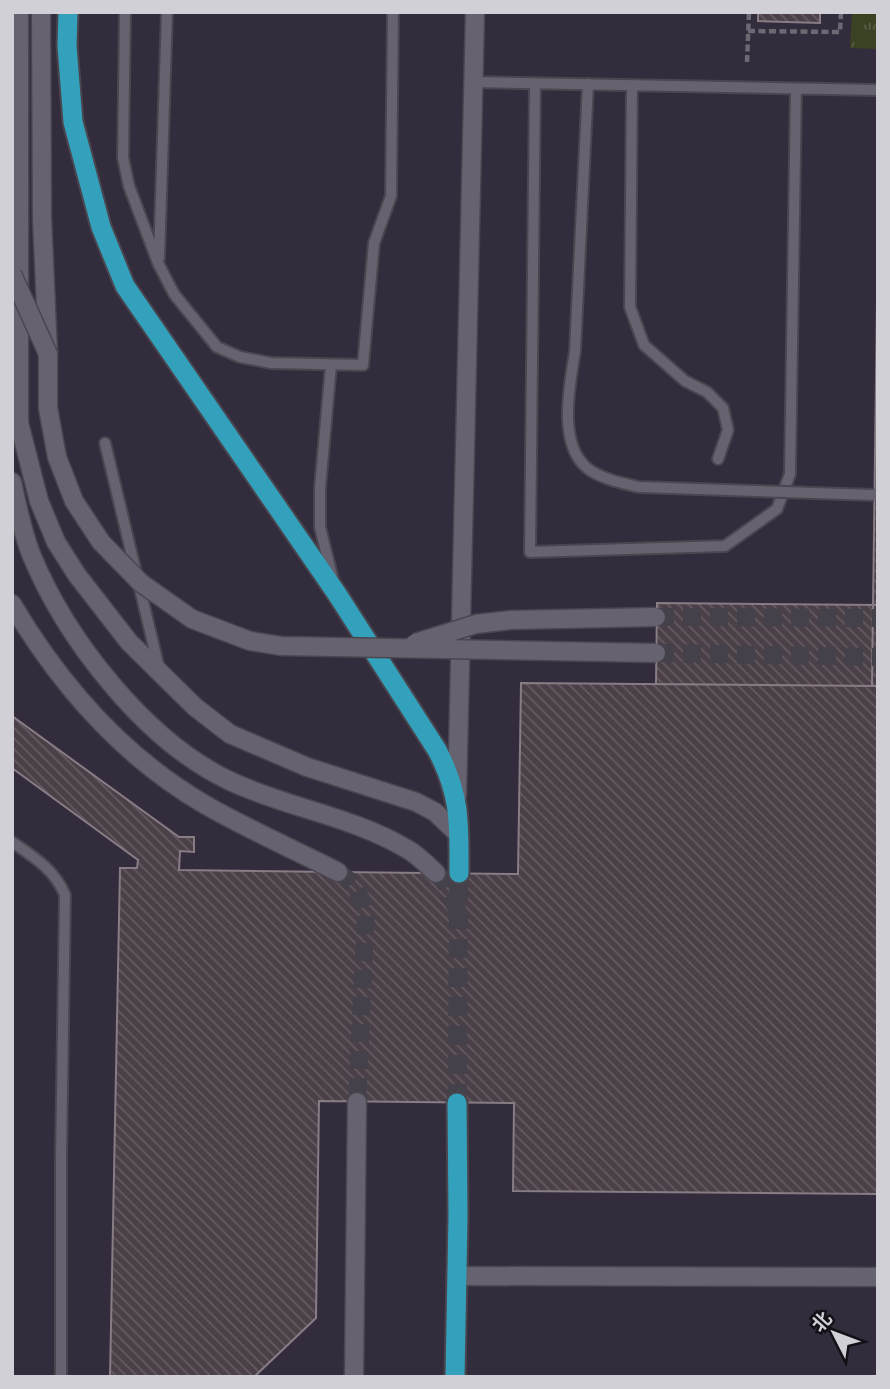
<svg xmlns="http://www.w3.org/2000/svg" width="890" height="1389" font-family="'Public Sans','Noto Sans SC',sans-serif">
<defs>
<pattern id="park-tufts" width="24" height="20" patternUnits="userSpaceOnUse" patternTransform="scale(1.75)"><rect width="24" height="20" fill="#3b4224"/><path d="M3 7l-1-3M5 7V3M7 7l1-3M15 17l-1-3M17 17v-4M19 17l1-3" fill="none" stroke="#565c43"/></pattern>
<pattern id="building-back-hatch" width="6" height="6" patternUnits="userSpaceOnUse" patternTransform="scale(1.75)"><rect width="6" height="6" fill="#4b4048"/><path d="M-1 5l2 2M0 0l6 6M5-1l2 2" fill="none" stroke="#645b62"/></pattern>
</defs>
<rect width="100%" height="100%" fill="#2b2832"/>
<path fill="#322c3d" d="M12,12H878V1377H12Z"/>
<path fill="url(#park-tufts)" d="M852,12H878V49L850,48Z"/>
<path fill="url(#building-back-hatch)" stroke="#887c85" stroke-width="2" d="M758,12H820V23L758,21Z
M878,225V686H872Z
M657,603L878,605V686L656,684Z
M521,683L878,686V1194L513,1191L514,1103L319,1101L316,1318L254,1377H110L120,868H137L138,860L12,768V716L179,837H194V852L180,851L179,870L518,874Z"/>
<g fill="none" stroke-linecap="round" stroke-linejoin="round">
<path stroke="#44414b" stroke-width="18" stroke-dasharray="18 9" stroke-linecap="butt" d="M656,617L878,618
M656,653L878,657
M338,872C353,881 361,896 366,912L357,1102
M436,873L443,879L458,911"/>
<path stroke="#44414b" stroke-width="19" stroke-dasharray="19 10" stroke-linecap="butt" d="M457,1103L459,873"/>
<defs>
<path id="service" d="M125,12L123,158L129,186L158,263L174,294L217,347L240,357L271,363L363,365L374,243L391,196L393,12
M475,82L878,90
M535,83L530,552L725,546L777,509L790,474L796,89
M632,86L630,307L644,345L685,381L707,392L723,408L728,430L718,459
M159,258L167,12
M575,351L588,84
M331,365L320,488V527L333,580
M105,443L159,668
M12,842C34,857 55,870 65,895L61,1160V1377"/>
<path id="tertiary" d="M19,12V423L39,501L56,542L77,575L129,642L195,707L230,734L307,767L416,802L435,812L459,835
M41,12L42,218L48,352
M12,482C17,505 22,531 31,554C66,639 145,741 230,781C287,808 352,816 407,849C418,855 427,865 436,873
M12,604C60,685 122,756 204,804C247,829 293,849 338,872
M457,796L475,12
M457,1276L878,1277
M354,1377L357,1102"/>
<path id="trunk" d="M68,12L67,46L73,122L101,227L125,286L337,594L437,750C461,796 459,823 459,873
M455,1377L458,1216L457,1103"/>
</defs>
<use href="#service" stroke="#49464f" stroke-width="14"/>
<use href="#tertiary" stroke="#49464f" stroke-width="21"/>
<use href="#trunk" stroke="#49464f" stroke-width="23"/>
<path stroke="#6c6972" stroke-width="4.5" stroke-dasharray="7 3.5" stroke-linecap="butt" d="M748,31L840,32L841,12
M747,62L749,12"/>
<use href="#service" stroke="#66626f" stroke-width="10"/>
<use href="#tertiary" stroke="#66626f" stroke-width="18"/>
<use href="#trunk" stroke="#33a1bc" stroke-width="19"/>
<defs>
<path id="service-bridge" d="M575,351C570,384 557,443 587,468C601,479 622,483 639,487L874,495"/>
<path id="tertiary-bridge" d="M12,274L48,354V408L57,457L74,501L101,542L141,583L192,619L250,641L281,646L656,653
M415,643L476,624L511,620L656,617"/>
</defs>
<use href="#service-bridge" stroke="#49464f" stroke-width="14" stroke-linecap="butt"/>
<use href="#tertiary-bridge" stroke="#49464f" stroke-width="21" stroke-linecap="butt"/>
<use href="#service-bridge" stroke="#66626f" stroke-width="10"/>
<use href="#tertiary-bridge" stroke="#66626f" stroke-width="18"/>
</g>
<rect width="890" height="1389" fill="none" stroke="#d2d0d7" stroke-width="28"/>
<g transform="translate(834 1333) rotate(312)" stroke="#131116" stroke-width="5" paint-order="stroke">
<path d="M0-5L12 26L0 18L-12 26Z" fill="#d2d0d7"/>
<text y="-10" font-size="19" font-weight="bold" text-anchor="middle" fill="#d2d0d7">北</text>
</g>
</svg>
